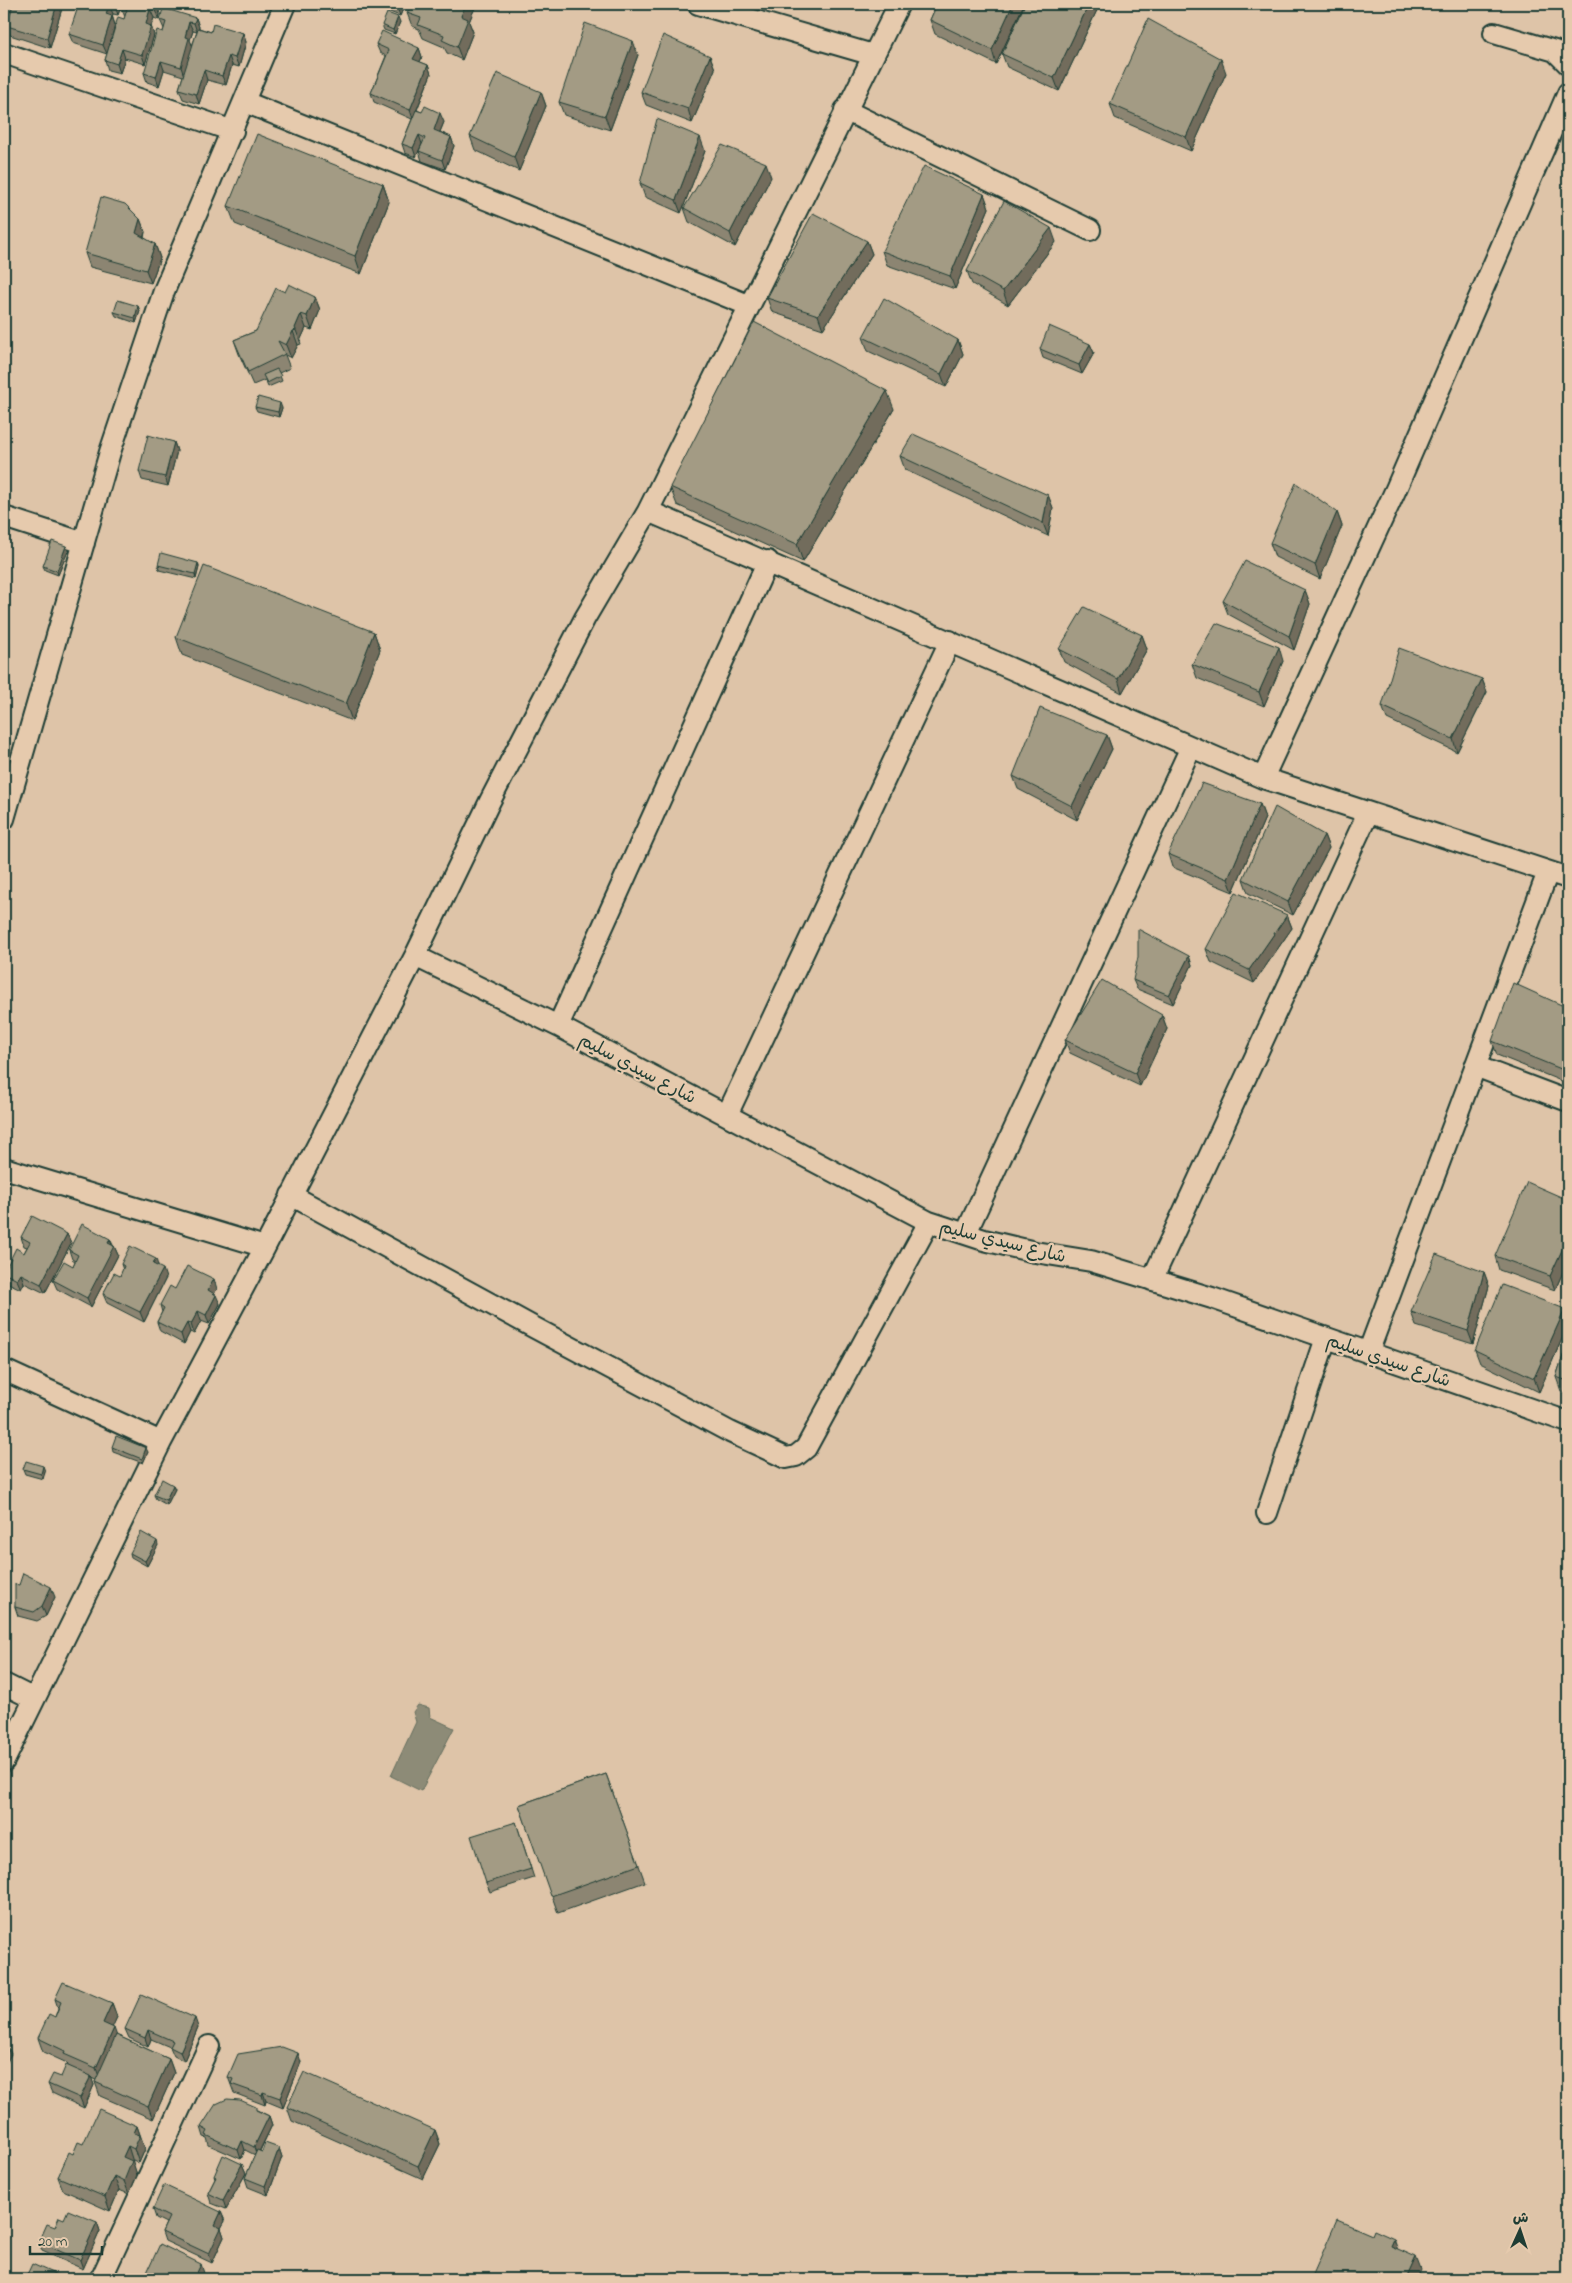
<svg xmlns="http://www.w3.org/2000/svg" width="1572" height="2283" font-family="'Indie Flower','Playpen Sans Arabic',sans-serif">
<rect width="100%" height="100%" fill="#dec4a8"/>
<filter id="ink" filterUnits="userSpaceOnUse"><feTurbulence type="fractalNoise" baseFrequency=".02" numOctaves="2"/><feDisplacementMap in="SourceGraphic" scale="10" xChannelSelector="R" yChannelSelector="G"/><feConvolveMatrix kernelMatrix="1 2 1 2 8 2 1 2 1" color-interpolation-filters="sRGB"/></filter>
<g filter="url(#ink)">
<path fill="#8d8b77" stroke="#616c5c" d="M418,1705L429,1708L430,1717L454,1728L421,1791L391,1776L416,1722L413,1712Z"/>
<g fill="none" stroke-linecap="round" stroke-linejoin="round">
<defs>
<path id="minor" d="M698,4L873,55
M1494,33L1555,51L1568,64
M4,53L233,131
M245,102L748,305
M845,110L1090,230
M648,511L899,4
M4,517L84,543
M1263,778L1396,489L1568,93
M4,819L110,452L164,291L285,4
M415,956L558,1026L929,1222L984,1240L1035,1252L1091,1261L1212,1298L1568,1422
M558,1026L768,561
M1475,1066L1568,1101
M727,1115L950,641
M4,1168L265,1247L415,956L490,801L585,618L648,511L1263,778L1568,878
M291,1195L535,1328L730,1432L786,1458L796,1456L806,1448L929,1222
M966,1233L1191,747
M1152,1280L1368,813
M1368,1353L1548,872
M4,1370L161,1442
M1267,1513L1326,1338
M4,1684L34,1699
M4,1761L161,1442L265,1247
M101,2279L209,2046"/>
</defs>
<use href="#minor" stroke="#1f3d34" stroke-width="24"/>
<use href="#minor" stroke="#e6caad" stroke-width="20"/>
</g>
<path fill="#8c8572" stroke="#1f3d34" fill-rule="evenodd" d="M9,4H68L67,7L63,5L50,48L10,35L7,26L12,9Z
M86,4H122L118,15L113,14L112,15L115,25L124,19L125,17L121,7L157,5L160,14L159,20L154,18L151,26L154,35L145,64L125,58L120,73L108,70L105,60L107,54L73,43L69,34Z
M369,4H405L400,16Z
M937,4H1024L996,64L935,34L930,20Z
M1025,4H1097L1098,8L1059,91L1007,67L1002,54Z
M476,5L469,22L473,32L462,60L447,53L444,47L423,38L419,29L412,26L407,13Z
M196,18L199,27V28L211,32L243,33L246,42L239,67L232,65L226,85L207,80L199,104L183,99L179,89L183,76L164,70L159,86L147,82L144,73L164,29L160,20ZM193,31L197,32L192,46L190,40Z
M400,22L395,34L384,30L382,25Z
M376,44L419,48L422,57L420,62L428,65L431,74L417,110L444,122L440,132L451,137L454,146L445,169L422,161L419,151L422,144L416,157L405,153L402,144L412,119L374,102L371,93L386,56L380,53Z
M638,55L610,130L564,115L559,102Z
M710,56L715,69L692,123L646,105L641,92Z
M1226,73L1191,151L1115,118L1110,104Z
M541,92L546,106L519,171L475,150L470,136Z
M705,151L681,213L645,197L640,183Z
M771,177L735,247L689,222L684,208Z
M383,184L389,202L361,274L235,224L228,206Z
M984,194L989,208L955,289L887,265L882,251Z
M140,219L145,232L144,238L155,244L160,258L151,283L90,267L85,253Z
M867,241L872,254L823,329L772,312L767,298Z
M1056,242L1008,305L972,284L967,271Z
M285,292L315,297L320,310L312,330L306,328L300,341L301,344L298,345L291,358L285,355L290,368L279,373L282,381L268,387L265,380L253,385L239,354L234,340L256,331Z
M138,306L140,311L136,323L116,316L114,312Z
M863,337L958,340L963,354L946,387L868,351Z
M1090,344L1094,353L1082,374L1043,358L1040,349Z
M255,407L282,408L279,417L257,411Z
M894,409L803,562L677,505L670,487Z
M174,442L177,451L168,486L142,480L139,471Z
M900,456L1048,495L1053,508L1048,536L905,470Z
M1337,512L1342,526L1320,579L1275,557L1270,543Z
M66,546L68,551L58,575L45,570L43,566Z
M198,563L199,567L196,579L159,570L158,565Z
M1305,590L1310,604L1294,650L1228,614L1223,601Z
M374,632L380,650L352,721L182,655L176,637Z
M1142,635L1147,649L1122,693L1064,662L1059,649Z
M1283,661L1264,706L1197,678L1192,664Z
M1482,679L1487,692L1457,752L1387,719L1382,706Z
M1107,735L1112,749L1077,820L1018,789L1013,776Z
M1260,804L1265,818L1233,892L1172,867L1168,854Z
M1324,835L1329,848L1293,915L1248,893L1243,879Z
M1287,915L1292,928L1254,983L1211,962L1206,949Z
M1189,956L1192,965L1173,1004L1137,989L1133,980Z
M1568,1008L1566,1083L1497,1055L1492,1041Z
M1162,1015L1167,1029L1140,1086L1070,1053L1065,1040Z
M1568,1200V1261L1555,1290L1499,1270L1495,1256Z
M67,1234L71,1243L45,1293L24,1283L21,1289L6,1282L4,1275V1272L24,1253L27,1247L24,1246L21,1237Z
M110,1239L113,1245L114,1246L118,1255L91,1307L57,1289L53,1280L73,1266L75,1261L72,1259L69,1250Z
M121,1264L158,1267L166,1278L144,1322L107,1303L103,1294L120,1276L123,1270Z
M1484,1272L1489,1286L1473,1344L1416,1326L1411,1312Z
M175,1289H217L214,1294L220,1304L209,1324L201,1321L194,1334L190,1332L184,1344L160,1331L157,1322L162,1312L160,1305Z
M1568,1319V1325L1539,1392L1480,1363L1475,1350Z
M1568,1341V1393L1561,1391L1556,1377Z
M112,1447L148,1452L143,1463L113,1452Z
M23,1469L45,1471L43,1479L25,1474Z
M173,1485L175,1489L167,1505L156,1499L154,1495Z
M158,1545L147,1566L131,1557L130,1553Z
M19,1585L55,1597L46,1616L37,1621L18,1616L15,1607Z
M606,1774L645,1882L558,1913L519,1805Z
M516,1822L534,1878L490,1892L486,1883Z
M55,1999L112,2003L117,2017L112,2027L116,2035L169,2059L174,2073L153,2119L100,2096L95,2082L96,2080L91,2078L94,2085L84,2108L52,2093L48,2084L61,2077L68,2066L67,2063L43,2052L38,2038L55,2017L58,2008Z
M198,2027L184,2061L174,2056L170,2047L151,2039L148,2047L129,2038L125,2029Z
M301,2062L283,2108L266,2101L265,2105L234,2093L228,2077Z
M287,2107L435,2130L440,2144L423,2179L292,2121Z
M257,2110L269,2116L272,2125L260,2151L262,2152L279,2148L282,2157L268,2195L248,2187L245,2178L255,2155L245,2150L241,2159L209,2145L207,2138L204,2137L201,2127Z
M137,2126L145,2149L139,2163L133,2160L132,2161L137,2175L129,2194L119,2190L110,2211L63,2190L58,2177L73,2154L83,2144Z
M242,2164L246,2173L226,2209L211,2203L208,2193L215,2179L214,2176Z
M153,2209L221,2212L225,2221L221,2228L224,2237L212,2263L165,2241L162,2232L166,2223L156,2218Z
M64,2219L97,2222L100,2231L83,2269L42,2251L39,2242Z"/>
<path fill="#726c5c" stroke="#1f3d34" d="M57,4H62L63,5L50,48L47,38Z
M109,4L113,14L110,23L106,14Z
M116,4H122L118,15L115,6Z
M398,4H405L400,16L397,7Z
M466,4H475L476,5L469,22L473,32L462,60L457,47L461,16Z
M1013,4H1024L996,64L992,50Z
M1089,4H1097L1098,8L1059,91L1054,78Z
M157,5L160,14L159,20L155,10Z
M150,9L154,18L151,26L154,35L145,64L142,55L146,24Z
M112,16L115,25L107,54L103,45Z
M398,17L400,22L395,34L393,30Z
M196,18L199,27L197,32L194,23Z
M189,22L193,31L190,40L193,47L184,76L181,67L185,37Z
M243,33L246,42L239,67L235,58Z
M633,41L638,55L610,130L605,116Z
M419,48L422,57L417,68L413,59Z
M122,49L125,58L120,73L117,64Z
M229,56L232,65L226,85L222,76Z
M710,56L715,69L692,123L688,109Z
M1221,59L1226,73L1191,151L1186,137Z
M161,61L164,70L159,86L156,77Z
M428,65L431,74L413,119L410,110Z
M204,70L207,80L199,104L196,94Z
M541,92L546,106L519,171L514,157Z
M440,113L444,122L437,139L434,130Z
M419,135L422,144L416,157L413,148Z
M451,137L454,146L445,169L442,160Z
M700,137L705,151L681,213L676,200Z
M766,163L771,177L735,247L730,233Z
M383,184L389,202L361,274L355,256Z
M984,194L989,208L955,289L950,276Z
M140,219L145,232L141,247L136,233Z
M1051,228L1056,242L1008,305L1003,291Z
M867,241L872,254L823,329L818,315Z
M155,244L160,258L151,283L146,270Z
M315,297L320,310L312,330L307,316Z
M138,306L140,311L136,323L135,318Z
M301,314L306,328L300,341L295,328Z
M293,331L298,345L291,358L286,345Z
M958,340L963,354L946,387L941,374Z
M1090,344L1094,353L1082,374L1079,365Z
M887,391L894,409L803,562L797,544Z
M280,403L282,408L279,417L278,412Z
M174,442L177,451L168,486L165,477Z
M1048,495L1053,508L1048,536L1043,523Z
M1337,512L1342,526L1320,579L1315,565Z
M66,546L68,551L58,575L57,571Z
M198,563L199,567L196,579L195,574Z
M1305,590L1310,604L1294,650L1289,636Z
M374,632L380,650L352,721L346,704Z
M1142,635L1147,649L1122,693L1118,679Z
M1279,647L1283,661L1264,706L1259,692Z
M1482,679L1487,692L1457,752L1453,739Z
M1107,735L1112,749L1077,820L1072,806Z
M1260,804L1265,818L1233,892L1228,879Z
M1324,835L1329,848L1293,915L1288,902Z
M1287,915L1292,928L1254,983L1249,970Z
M1189,956L1192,965L1173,1004L1169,995Z
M1162,1015L1167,1029L1140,1086L1135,1073Z
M1568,1048V1076L1566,1083L1561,1069Z
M67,1234L71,1243L45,1293L41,1284Z
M1568,1237V1261L1555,1290L1550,1276Z
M110,1239L113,1248L114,1246L118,1255L91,1307L87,1298Z
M156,1259L159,1269L153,1264Z
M163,1269L166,1278L144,1322L140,1312Z
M1484,1272L1489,1286L1473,1344L1468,1331Z
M21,1274L24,1283L21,1289L17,1280Z
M214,1279L217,1289L211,1299L208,1290Z
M216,1295L220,1304L209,1324L206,1315Z
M1565,1309L1568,1319V1325L1539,1392L1534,1378Z
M198,1311L201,1321L194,1334L191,1324Z
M187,1323L190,1332L184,1344L181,1334Z
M146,1448L148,1452L143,1463L142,1459Z
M43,1466L45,1471L43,1479L41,1474Z
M173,1485L175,1489L167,1505L166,1500Z
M157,1541L158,1545L147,1566L145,1561Z
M51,1587L55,1597L46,1616L42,1606Z
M112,2003L117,2017L108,2037L103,2023Z
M195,2018L198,2027L184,2061L180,2052Z
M114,2028L119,2042L101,2082L96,2068Z
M148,2030L151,2039L148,2047L145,2038Z
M9,2049L11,2054L6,2064L4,2060Z
M298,2053L301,2062L283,2108L280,2098Z
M169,2059L174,2073L153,2119L148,2106Z
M91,2076L94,2085L84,2108L80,2098Z
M263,2092L266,2101L265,2105L262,2095Z
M269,2116L272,2125L257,2156L254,2147Z
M137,2126L145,2149L139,2163L134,2149V2133Z
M435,2130L440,2144L423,2179L418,2166Z
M242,2141L245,2150L241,2159L238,2150Z
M128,2146L137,2175L129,2194L124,2181L123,2157Z
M279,2148L282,2157L268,2195L265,2186Z
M242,2164L246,2173L226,2209L223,2200Z
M114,2176L119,2190L110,2211L105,2197Z
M221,2212L225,2221L221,2228L224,2237L212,2263L209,2254L215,2225Z
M97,2222L100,2231L83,2269L80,2260Z
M1394,2239L1399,2253L1391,2246Z
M1416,2257L1421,2270L1417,2279H1406Z
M201,2264L204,2273L201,2279H194Z"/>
<path fill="#a39b84" stroke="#1f3d34" d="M13,4H57L47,38L7,26Z
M79,4H116L115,6L109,4L106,14L112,16L103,45L69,34Z
M122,4H152L157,5L155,10L150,9L146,24L151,26L142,55L122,49L117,64L105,60L118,17L124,19L127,9L121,7Z
M389,4H398L397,7Z
M411,4H466L461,16L468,19L457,47L442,40L444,35L418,25L421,18L407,13Z
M937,4H1013L992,50L930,20Z
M1025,4H1089L1054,78L1002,54Z
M163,8L196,18L194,23L189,22L185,37L189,38L181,67L161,61L156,77L144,73L157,30L163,32L166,22L160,20Z
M387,13L398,17L393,30L382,25Z
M1148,19L1221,59L1186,137L1110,104Z
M585,23L633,41L605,116L559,102Z
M213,24L243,33L235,58L229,56L222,76L204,70L196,94L179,89L198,28L211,32Z
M382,31L419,48L413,59L428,65L410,110L371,93L389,50L376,44Z
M663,35L710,56L688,109L641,92Z
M497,73L541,92L514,157L470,136Z
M425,106L440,113L434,130L451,137L442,160L419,151L425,138L419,135L413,148L402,144L416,110L422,112Z
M657,119L700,137L676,200L640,183Z
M257,134L383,184L355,256L228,206Z
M722,145L766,163L730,233L684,208Z
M924,166L984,194L950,276L882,251Z
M101,197L125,204L140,219L136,233L155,244L146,270L85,253Z
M1004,201L1051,228L1003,291L967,271Z
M813,213L867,241L818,315L767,298Z
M289,284L315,297L307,316L301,314L295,328L296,330L293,331L286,345L278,341L285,354L248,372L234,340L256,331L276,288L285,292Z
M884,298L958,340L941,374L863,337Z
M118,300L138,306L135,318L114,312Z
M754,322L887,391L797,544L670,487Z
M1049,326L1090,344L1079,365L1040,349Z
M277,369L281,376L267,383L263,375Z
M258,397L280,403L278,412L255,407Z
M913,434L1048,495L1043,523L900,456Z
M148,435L174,442L165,477L139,471Z
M1296,483L1337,512L1315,565L1270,543Z
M52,541L66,546L57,571L43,566Z
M161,553L198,563L195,574L158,565Z
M1245,561L1305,590L1289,636L1223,601Z
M204,566L374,632L346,704L176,637Z
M1084,607L1142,635L1118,679L1059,649Z
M1216,623L1279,647L1259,692L1192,664Z
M1399,648L1482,679L1453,739L1382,706Z
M1040,708L1107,735L1072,806L1013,776Z
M1202,783L1260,804L1228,879L1168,854Z
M1275,807L1324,835L1288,902L1243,879Z
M1236,892L1287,915L1249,970L1206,949Z
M1138,929L1189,956L1169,995L1133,980L1138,957Z
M1102,980L1162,1015L1135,1073L1065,1040Z
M1513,983L1568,1008V1048L1561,1069L1492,1041Z
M1527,1182L1568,1200V1237L1550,1276L1495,1256Z
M32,1216L67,1234L41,1284L21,1274L17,1280L4,1273V1272L16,1248L24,1253L30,1242L21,1237Z
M82,1224L110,1239L108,1243L114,1246L87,1298L53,1280L64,1261L73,1266L78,1255L69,1250Z
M130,1246L156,1259L153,1264L163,1269L140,1312L103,1294L114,1273L120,1276L124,1266L121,1264Z
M1436,1254L1484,1272L1468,1331L1411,1312Z
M187,1266L214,1279L208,1290L216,1295L206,1315L198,1311L191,1324L187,1323L181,1334L157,1322L164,1308L160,1305L170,1286L175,1289Z
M1502,1285L1565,1309L1534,1378L1475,1350Z
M1568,1341V1381L1556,1377Z
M116,1436L146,1448L142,1459L112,1447Z
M26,1461L43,1466L41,1474L23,1469Z
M162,1479L173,1485L166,1500L154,1495Z
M141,1532L157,1541L145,1561L130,1553Z
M23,1573L51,1587L42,1606L34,1612L15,1607V1584L19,1585Z
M606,1774L639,1865L551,1896L519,1805Z
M516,1822L531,1869L486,1883L471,1836Z
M63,1982L112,2003L103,2023L114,2028L96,2068L64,2054L65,2051L38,2038L49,2014L55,2017L61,2002L55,1999Z
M141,1994L195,2018L180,2052L170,2047L173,2041L148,2030L145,2038L125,2029Z
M116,2035L169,2059L148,2106L95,2082Z
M4,2047L9,2049L4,2060Z
M282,2047L298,2053L280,2098L263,2092L262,2095L231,2084L233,2079L228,2077L238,2054Z
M66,2065L91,2076L80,2098L48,2084L53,2074L61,2077Z
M304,2072L435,2130L418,2166L287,2107Z
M227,2099L240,2100L256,2107V2110L269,2116L254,2147L242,2141L238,2150L206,2135L208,2131L201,2127L216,2104Z
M99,2109L137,2126L134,2133L140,2135L134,2149L128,2146L123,2157L132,2161L124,2181L114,2176L105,2197L58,2177L69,2152L73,2154L78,2142L83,2144Z
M265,2143L279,2148L265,2186L245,2178L257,2150L262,2152Z
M223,2155L242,2164L223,2200L208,2193L216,2177L214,2176Z
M164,2185L221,2212L215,2225L221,2228L209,2254L162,2232L169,2217L153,2209Z
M68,2210L97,2222L80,2260L39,2242L47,2224L55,2227L59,2217L64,2219Z
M1337,2220L1372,2235L1374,2230L1394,2239L1391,2246L1416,2257L1406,2279H1407H1311Z
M160,2244L201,2264L194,2279H144Z
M32,2264L66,2279H25Z"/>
</g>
<g text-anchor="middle" stroke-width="4.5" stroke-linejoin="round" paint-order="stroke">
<g font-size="18" fill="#1f3d34" stroke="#e6caad">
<text transform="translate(638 1068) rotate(28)" y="6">شارع سيدي سليم</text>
<text transform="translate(1003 1241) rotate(14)" y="6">شارع سيدي سليم</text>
<text transform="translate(1389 1360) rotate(19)" y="6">شارع سيدي سليم</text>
</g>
</g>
<rect width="1572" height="2283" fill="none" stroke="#e6caad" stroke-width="20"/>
<rect x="10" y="10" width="1552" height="2263" fill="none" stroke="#1f3d34" stroke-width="2" filter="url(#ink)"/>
<g transform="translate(1520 2230) rotate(3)" stroke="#e6caad" stroke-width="4" paint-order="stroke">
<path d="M0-4L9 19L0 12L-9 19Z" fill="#1f3d34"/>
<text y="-8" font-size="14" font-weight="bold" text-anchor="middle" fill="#1f3d34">ش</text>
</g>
<path d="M30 2246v8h72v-8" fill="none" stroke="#1f3d34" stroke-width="2.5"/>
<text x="38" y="2246" font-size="15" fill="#1f3d34" stroke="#e6caad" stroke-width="4" paint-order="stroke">20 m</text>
</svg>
